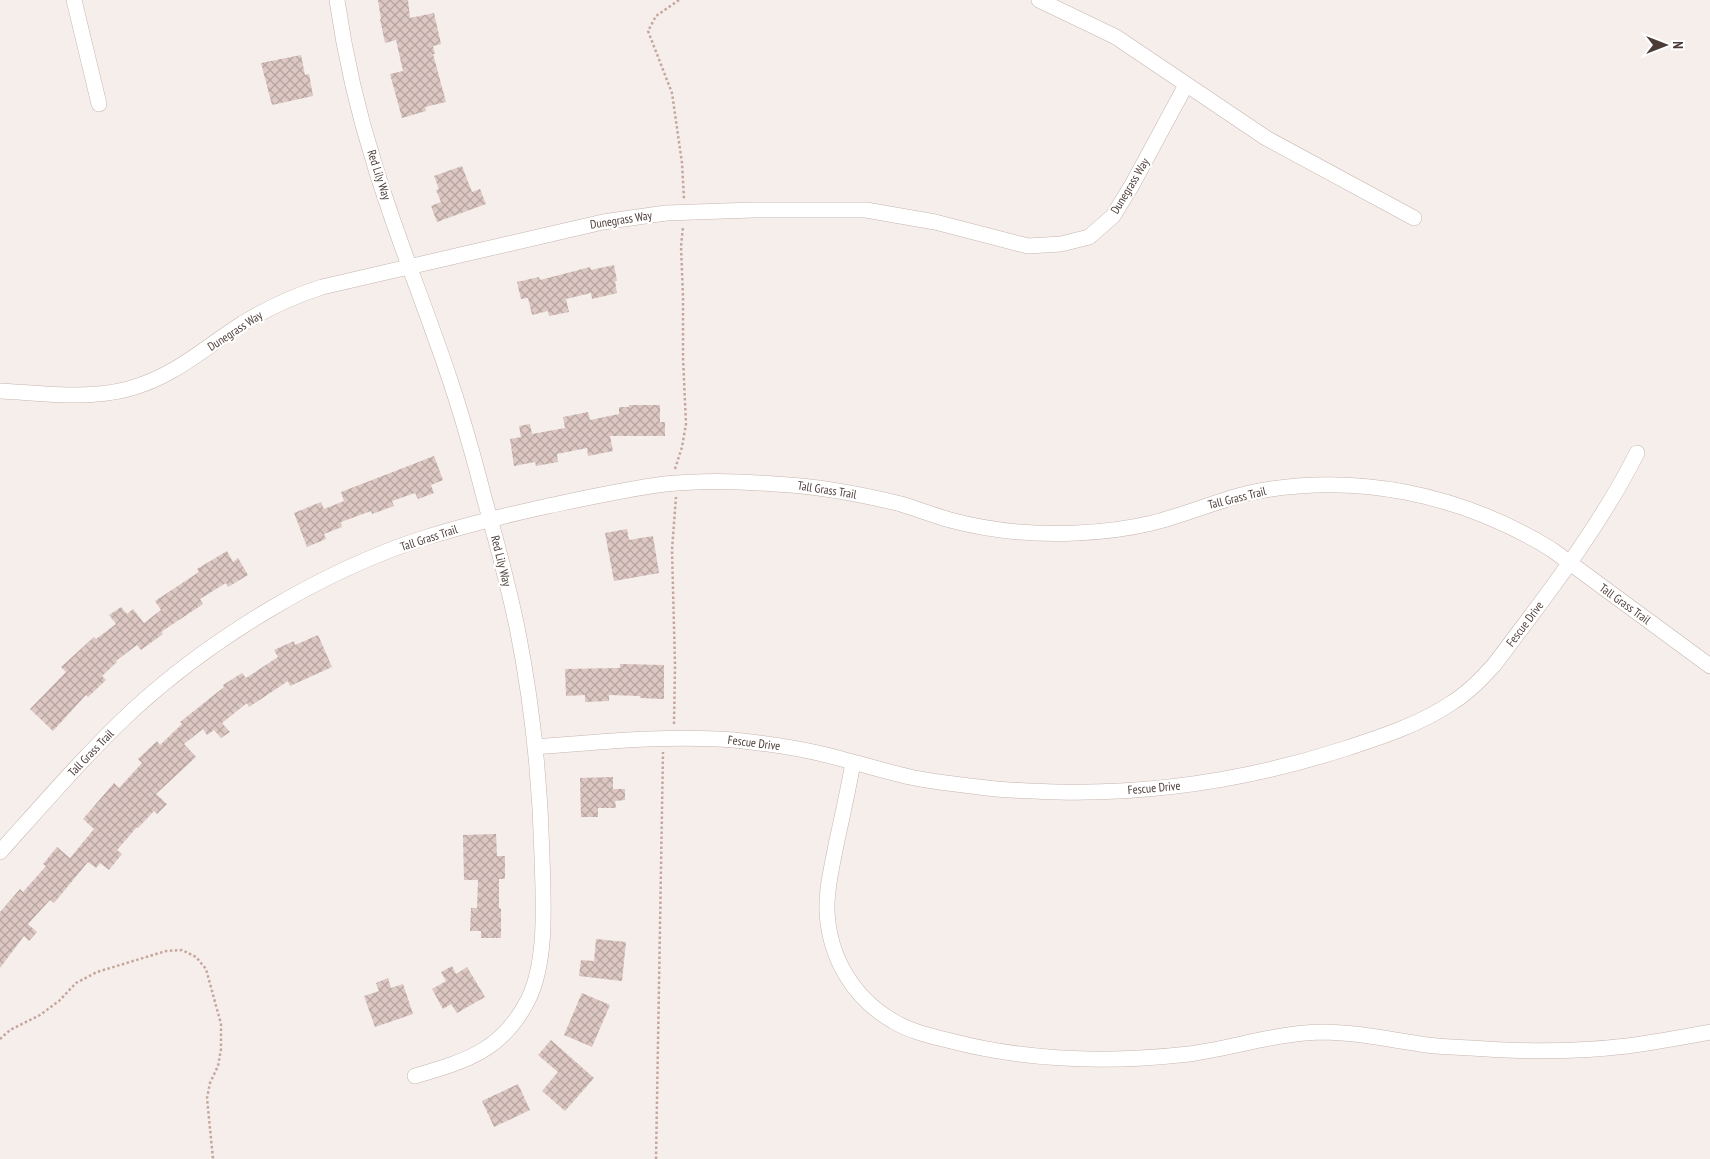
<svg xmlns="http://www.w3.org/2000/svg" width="1710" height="1159" font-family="'PT Sans Narrow',sans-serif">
<defs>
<pattern id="building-cross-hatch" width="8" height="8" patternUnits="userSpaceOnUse" patternTransform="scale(1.25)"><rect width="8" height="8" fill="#dcc7c2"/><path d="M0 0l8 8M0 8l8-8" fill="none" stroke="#b5a39f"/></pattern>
</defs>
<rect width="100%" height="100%" fill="#f6eeeb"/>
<path fill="url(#building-cross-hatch)" d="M378,0H408L410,18L434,13L441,44L433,46L435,54H433L446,102L425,107L426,111L402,118L390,74L403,71L396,40L385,43L380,19H381Z
M301,55L305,75L309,74L313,96L272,105L261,63Z
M462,166L472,192L480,189L486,204L437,222L431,206L441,202L436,190L439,189L434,176Z
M614,265L617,281H615L617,293L592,299L591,293L566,299L569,312L549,316L548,311L532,315L528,298L521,299L517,282L539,277L540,280L590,267L591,270Z
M629,405H660V422H665V436H610L613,451L588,456L587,448L557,454L558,462L536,466L535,462L514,466L510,439L521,437L519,426L530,424L532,434L565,428L563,417L588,412L590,420L619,414V407H629Z
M434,456L443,480L431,485L434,493L418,499L415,493L392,501L394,506L372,514L371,511L341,522L342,527L324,534L326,539L307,547L294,513L321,502L324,509L344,501L341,492Z
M627,529L629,540L653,536L659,573L614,581L605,533Z
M227,551L233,562L238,558L248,575L228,587L226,583L200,599L203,604L161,632L163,634L141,650L137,645L116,661L117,662L102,676L106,680L88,697L86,695L53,731L30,709L66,672L61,667L94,637L96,639L116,624L109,615L121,607L127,614L133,609L144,623L161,610L155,601L199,572L197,569Z
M318,635L332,667L290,686L288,681L249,707L247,703L222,723L230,732L221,738L214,730L207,735L203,729L184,744L196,757L156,794L167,804L157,814L154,811L138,828L137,827L117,850L122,854L109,870L100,863L96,868L88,862L54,903L50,900L28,924L37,932L29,941L24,936L0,968V912L20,889L23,892L46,866L43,864L57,847L70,858L94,829L83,819L114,783L119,788L142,763L138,759L157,741L160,745L182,724L180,722L224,687L223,685L242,673L246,678L278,657L274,650L294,641L295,645Z
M620,664L664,665V699L640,698V696L609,695V701L585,702V695L566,696L565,669L620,668Z
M613,777V789H625V800L615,801L616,808H598V817H581L580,778Z
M496,834L497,856H505V879H499V908L501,909V938H481V931H470L471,908H477L478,880H464L463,835Z
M596,939L626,942L622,981L579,976L581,960L594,961Z
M452,966L456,974L467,967L485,997L457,1013L451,1004L443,1009L432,989L446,981L441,972Z
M388,978L391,988L403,984L413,1014L375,1027L364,996L379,991L376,983Z
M582,993L610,1005L592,1047L564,1035Z
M551,1040L594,1078L565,1111L542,1091L558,1072L538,1055Z
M518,1084L530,1110L494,1127L482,1101Z"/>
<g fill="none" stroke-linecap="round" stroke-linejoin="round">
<defs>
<path id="minor" d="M74,0L99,104
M337,0C345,56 358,112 375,166C397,239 427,310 451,383C464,422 475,462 485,501C497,543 508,585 517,627C532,702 540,778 542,855C543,899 548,960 528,1000C502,1051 466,1061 415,1076
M1039,0L1116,37L1266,138L1414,218
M0,391C42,393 87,400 128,389C174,377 204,348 243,323C268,308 294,296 322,287L603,222L666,213L753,210H866L935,222L1028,246L1061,244L1089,237L1113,216L1132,185L1186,85
M535,747C601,742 668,735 734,740C763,743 791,747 818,753C849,760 879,770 910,777C933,782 956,784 979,787C1006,791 1032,791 1059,792C1156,794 1251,779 1344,749C1381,737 1421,724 1453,702C1469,692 1482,678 1494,665C1545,597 1598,530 1637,453
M853,763C848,790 842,818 836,845C832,867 826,889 827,911C829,957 853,998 893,1021C911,1032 931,1036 951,1041C1028,1061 1110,1063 1189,1054C1234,1048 1276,1033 1321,1032C1357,1032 1391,1040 1427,1045C1441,1047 1456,1047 1471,1048C1523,1052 1576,1052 1627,1046C1655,1042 1683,1037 1710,1032
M0,852C43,804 86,754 133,710C213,637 322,571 424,538C465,525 507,515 548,506C586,498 626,489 665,484C701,480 739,481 775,484C817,486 860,494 901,504C917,509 933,515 950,520C991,531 1034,535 1076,533C1101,532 1127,529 1152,523C1185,515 1216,501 1249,493C1354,471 1461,494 1551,549L1710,666"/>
</defs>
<use href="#minor" stroke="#c6b5af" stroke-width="16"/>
<path stroke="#c6a69c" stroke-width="2.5" stroke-dasharray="2.5 2.5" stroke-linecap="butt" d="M679,0L656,16L648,31L672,93L682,163L684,199
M675,469L682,447L686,424L683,357V297L681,246L683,227
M674,724L675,665L672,550L676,497
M0,1039L10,1030L40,1015L59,1001L76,983L97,972L166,951L182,950L196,957L206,969L221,1024V1049L218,1066L210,1083L207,1098L213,1159
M656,1159L663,752"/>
<use href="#minor" stroke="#fff" stroke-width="15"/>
</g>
<g text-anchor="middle" stroke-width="4.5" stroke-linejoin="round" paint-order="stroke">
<g font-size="12" fill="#4c3c38" stroke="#fff">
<text transform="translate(379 175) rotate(72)" y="4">Red Lily Way</text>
<text transform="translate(1130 186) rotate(-59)" y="4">Dunegrass Way</text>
<text transform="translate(621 220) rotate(-9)" y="4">Dunegrass Way</text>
<text transform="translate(235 331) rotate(-33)" y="4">Dunegrass Way</text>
<text transform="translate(827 490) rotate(9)" y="4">Tall Grass Trail</text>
<text transform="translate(1237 498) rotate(-14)" y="4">Tall Grass Trail</text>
<text transform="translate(429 538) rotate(-18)" y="4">Tall Grass Trail</text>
<text transform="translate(501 561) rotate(76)" y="4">Red Lily Way</text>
<text transform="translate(1625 604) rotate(36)" y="4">Tall Grass Trail</text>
<text transform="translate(1525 624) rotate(-53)" y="4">Fescue Drive</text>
<text transform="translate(754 743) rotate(7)" y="4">Fescue Drive</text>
<text transform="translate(91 753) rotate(-46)" y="4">Tall Grass Trail</text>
<text transform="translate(1154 788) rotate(-5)" y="4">Fescue Drive</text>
</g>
</g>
<g transform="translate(1665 45) rotate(90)" stroke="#ffffff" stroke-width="4" paint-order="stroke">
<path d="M0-4L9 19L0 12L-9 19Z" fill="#4c3c38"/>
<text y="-8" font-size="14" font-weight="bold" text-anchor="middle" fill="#4c3c38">N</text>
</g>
</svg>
